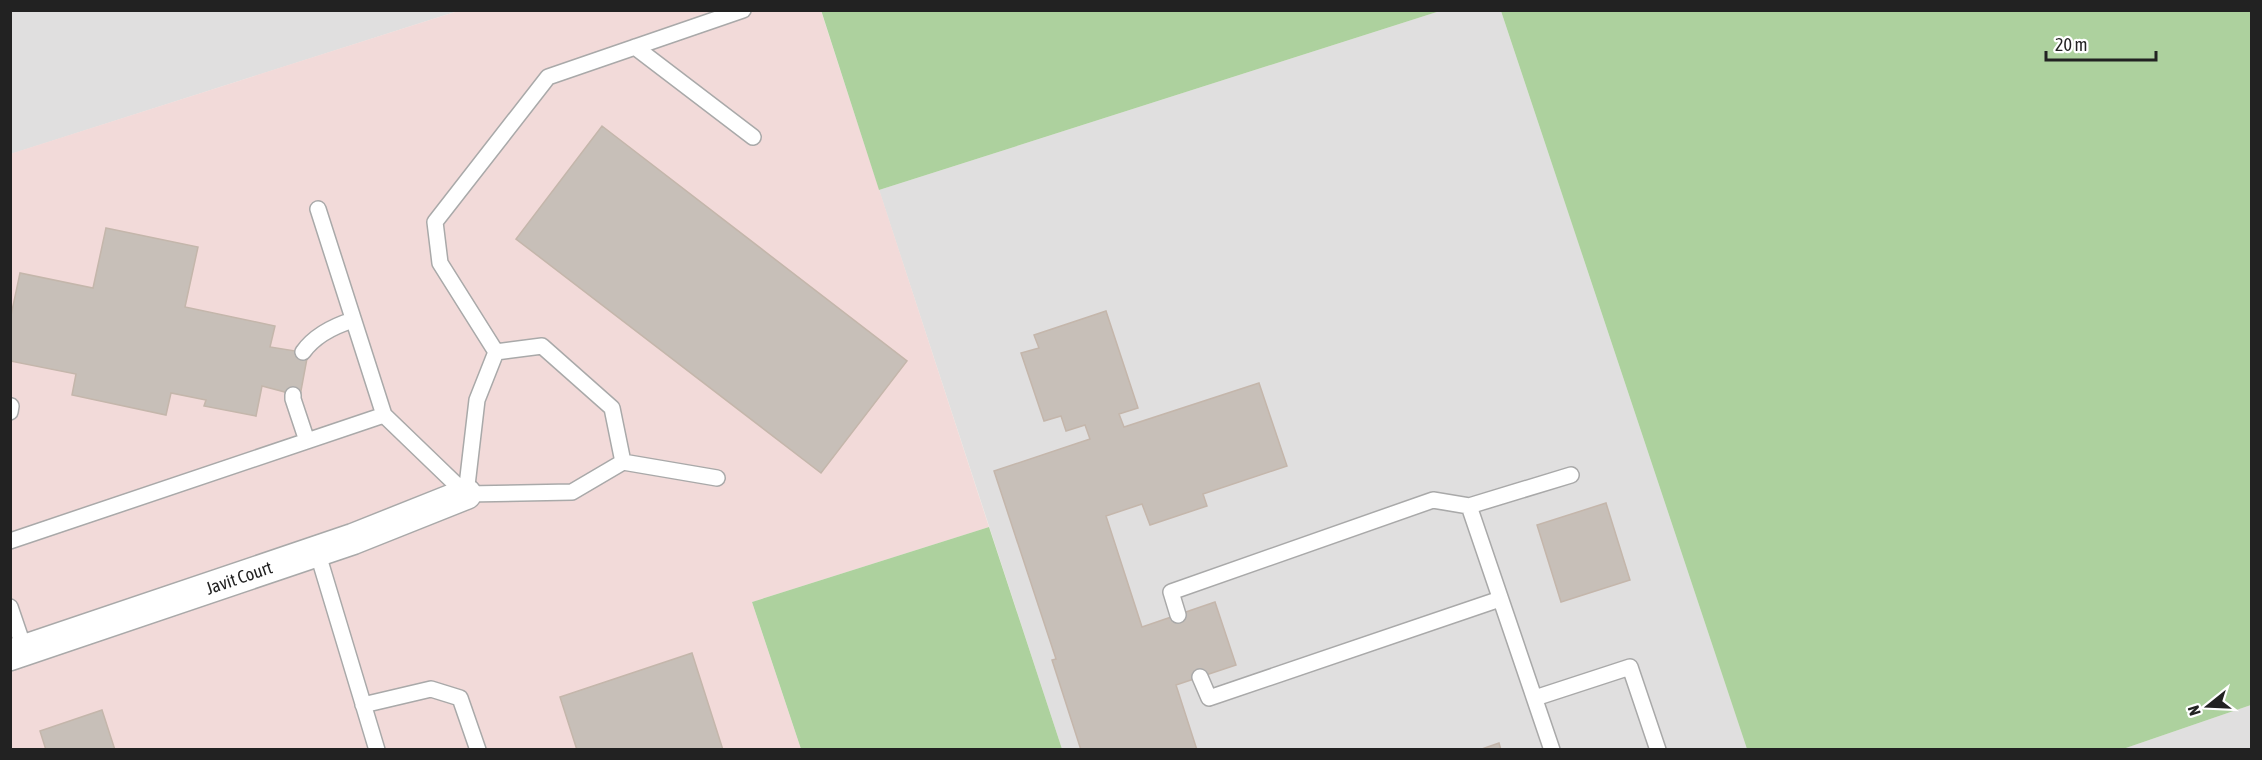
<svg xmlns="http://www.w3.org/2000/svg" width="2262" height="760" font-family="'Asap Condensed',sans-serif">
<rect width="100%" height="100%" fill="#f2efe9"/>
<path fill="#e0dfdf" d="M11,10H458V11L11,154Z
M1440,11H1501L1747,749H1062L879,190Z
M2251,705V749H2123Z"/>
<path fill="#f2dad9" d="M458,11H821L989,527L752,602L801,749H11L10,154Z"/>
<path fill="#add19e" d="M821,10H1440V11L879,190Z
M1501,11H2251V705L2123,749H1747Z
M989,527L1062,749H801L752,602Z"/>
<path fill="#c7bfb8" stroke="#c4b6ab" stroke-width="1.5" d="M602,126L907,361L821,473L516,239Z
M106,228L198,247L185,307L275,326L270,347L308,353L300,396L262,386L256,416L204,406L206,400L171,393L166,415L72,395L76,374L10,361V320L20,273L93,288Z
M1106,311L1138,408L1119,414L1124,427L1259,383L1287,466L1203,494L1207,506L1150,525L1142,504L1106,516L1142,627L1215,602L1236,665L1176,685L1197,750H1081L1052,660L1056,659L994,471L1090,439L1085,425L1066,431L1061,416L1044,421L1021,353L1039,348L1034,335Z
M1606,503L1630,580L1561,602L1537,525Z
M692,653L723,750H577L560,697Z
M102,710L115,750H46L40,731Z
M1499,743L1501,750H1479Z"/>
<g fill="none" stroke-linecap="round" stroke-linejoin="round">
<defs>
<path id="service" d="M635,47L753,137
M318,209L384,415
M303,352C315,335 334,326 353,320
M496,352L440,263L435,222L548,77L743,10
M293,395V399L307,441
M10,412L11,406
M623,462L717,478
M1469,506L1571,475
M10,541L384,415L466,494L572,492L623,462L612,408L542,346L496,352L477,400L466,494
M317,551L377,750
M10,607L25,651
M1178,615L1171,592L1433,500L1469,506L1552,750
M1200,677L1209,698L1500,599
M1535,698L1630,667L1658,750
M363,705L431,689L460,698L478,750"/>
<path id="minor" d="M10,655L353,539L466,494"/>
</defs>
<use href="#service" stroke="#a9a9a9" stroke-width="18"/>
<use href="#minor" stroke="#a9a9a9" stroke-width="33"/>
<use href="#service" stroke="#fff" stroke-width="15"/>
<use href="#minor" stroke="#fff" stroke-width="30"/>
</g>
<g text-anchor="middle" stroke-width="5" stroke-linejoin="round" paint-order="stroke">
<g font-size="18" fill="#222" stroke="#fff">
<text transform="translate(239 578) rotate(-19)" y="6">Javit Court</text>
</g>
</g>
<rect width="2262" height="760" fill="none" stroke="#222222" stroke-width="24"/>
<g transform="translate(2208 706) rotate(252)" stroke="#ffffff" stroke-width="4.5" paint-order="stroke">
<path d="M0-4.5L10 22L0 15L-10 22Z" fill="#222222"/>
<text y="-9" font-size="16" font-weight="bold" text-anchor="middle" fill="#222222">N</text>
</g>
<path d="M2046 51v9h110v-9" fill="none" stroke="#222222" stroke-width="3"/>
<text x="2055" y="51" font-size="18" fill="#222222" stroke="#ffffff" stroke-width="4.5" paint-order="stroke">20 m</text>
</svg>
